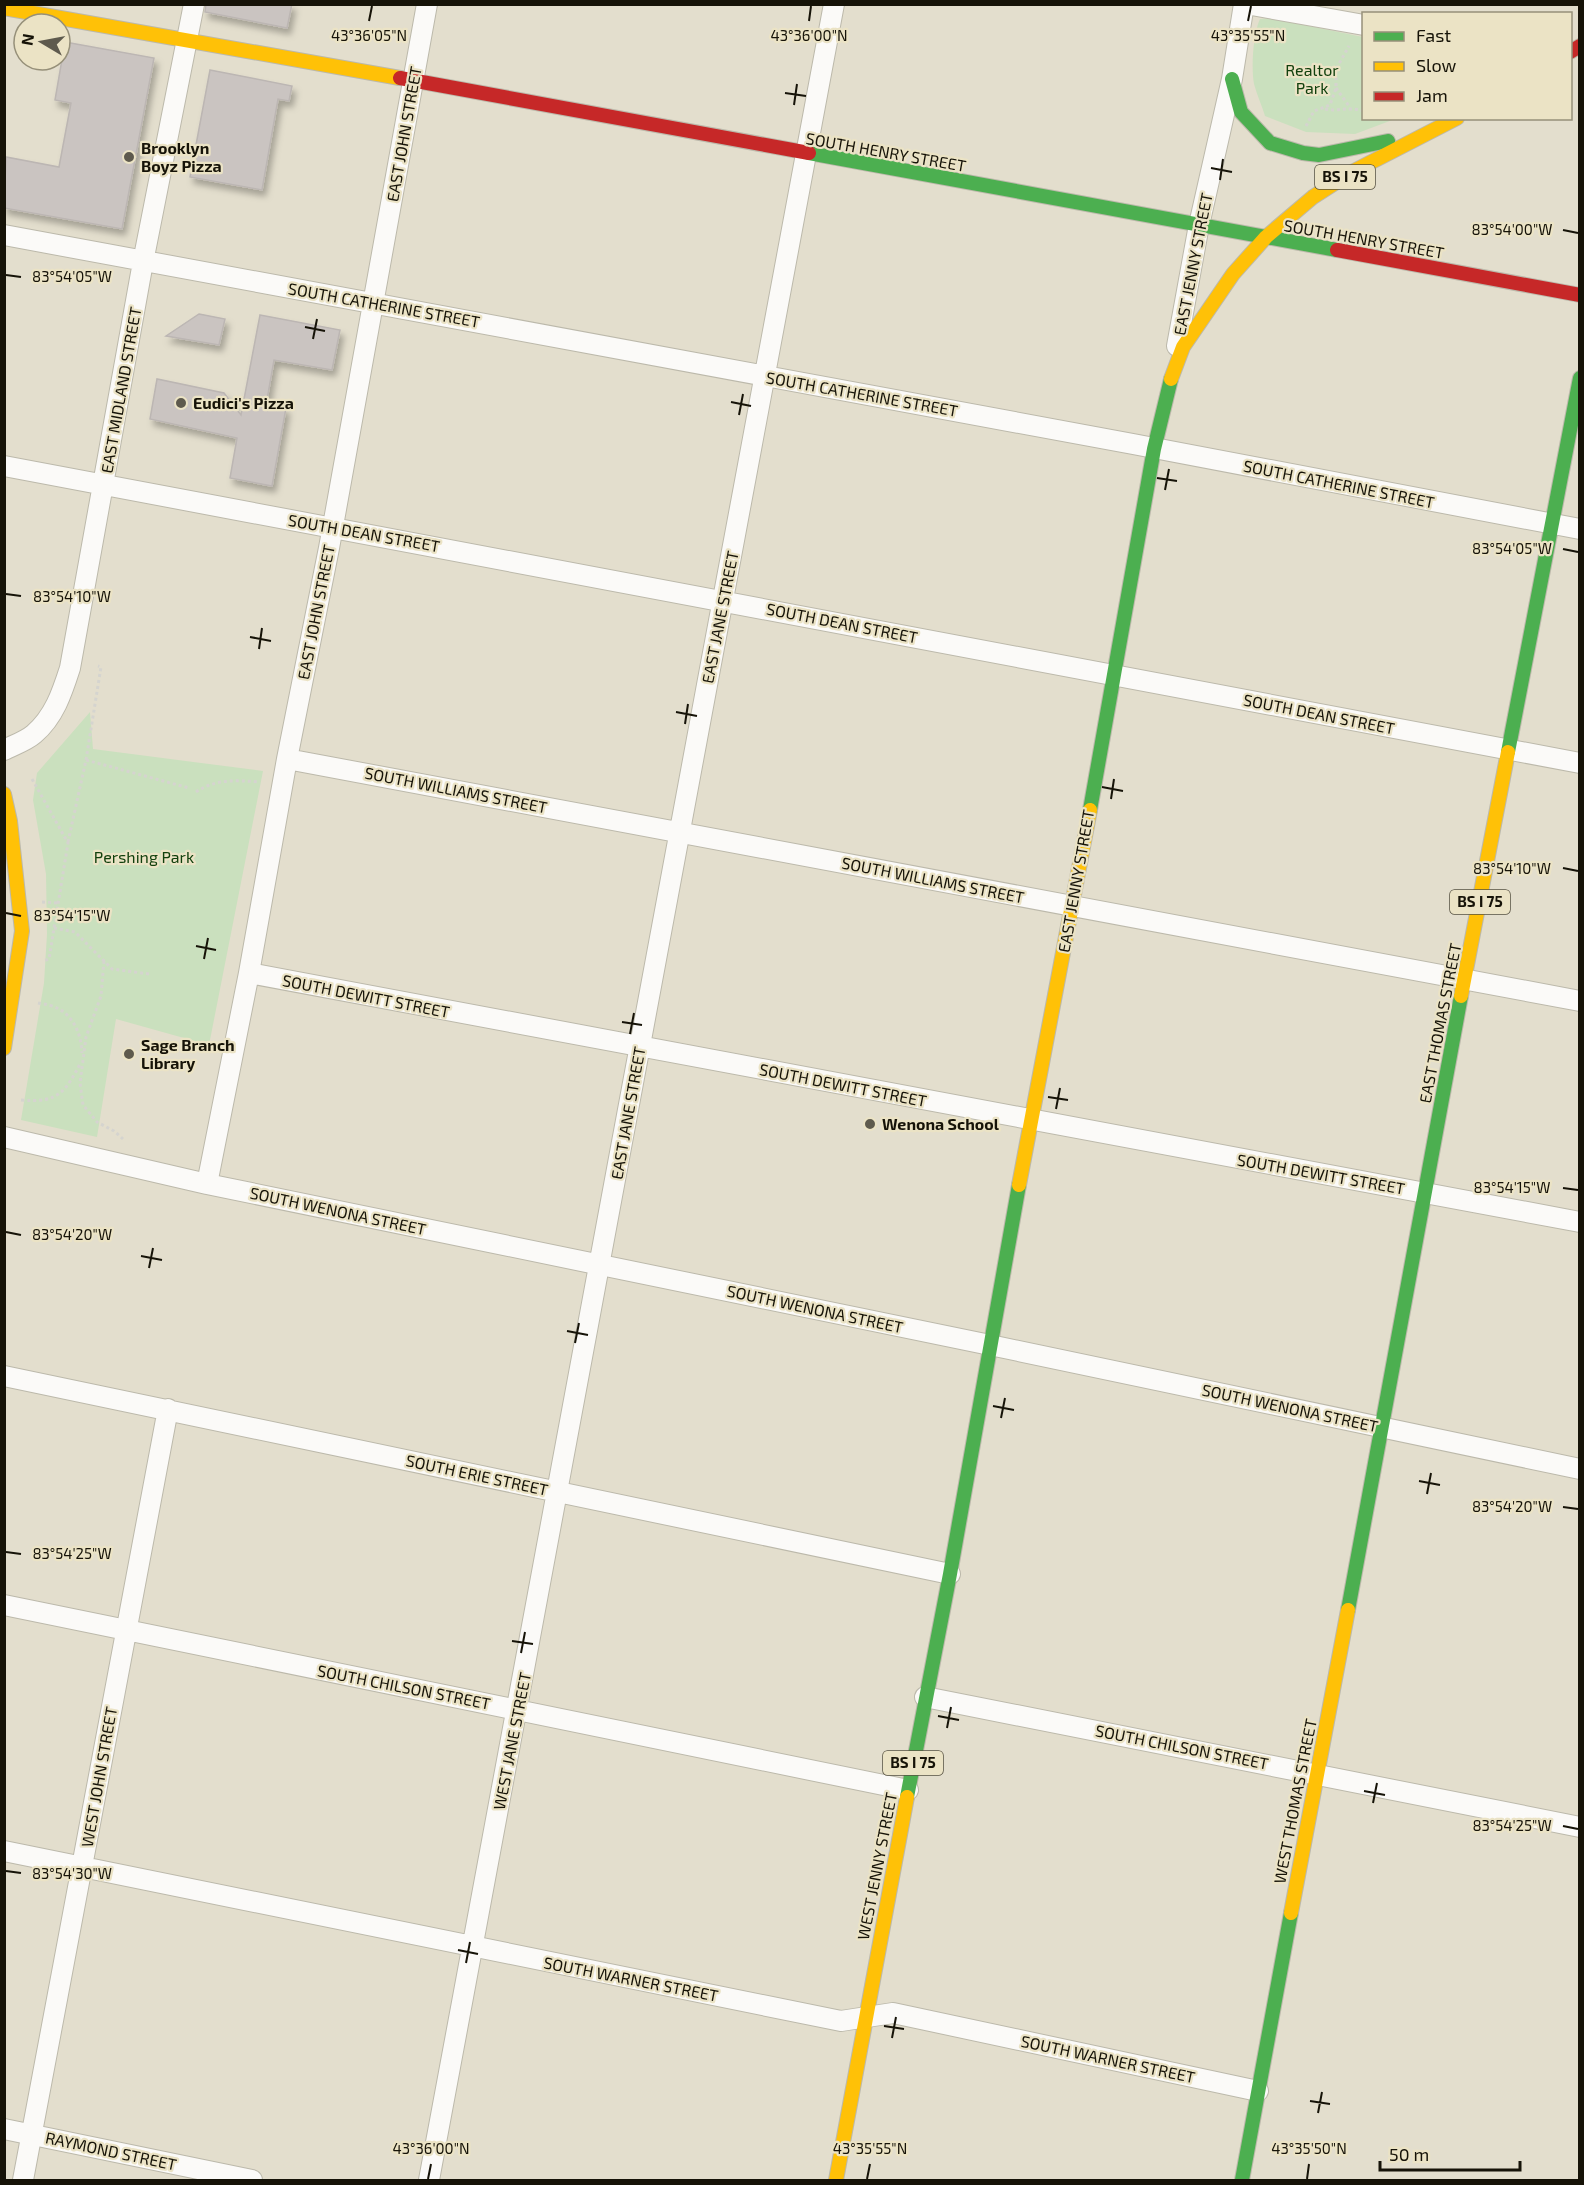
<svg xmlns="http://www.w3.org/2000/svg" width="1584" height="2185" font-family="'Exo 2',sans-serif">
<defs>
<filter id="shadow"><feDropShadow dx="3.5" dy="6" stdDeviation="3" flood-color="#0004"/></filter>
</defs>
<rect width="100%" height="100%" fill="#e3decd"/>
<path fill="#cae0be" d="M1270,18L1363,37L1364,118L1395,119L1355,134L1306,132L1265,116C1262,106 1257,95 1254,84C1251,69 1253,33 1260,19Z
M90,712L93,749L263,771L209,1045L116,1019L97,1137L21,1120L44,983L47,934L46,874L33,800L37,773Z"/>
<path fill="#cac4c1" stroke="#bcb6b3" stroke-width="1.5" filter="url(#shadow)" d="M206,4H292L287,28L205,12Z
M65,42L154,58L122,229L4,208L6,157L59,167L71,103L55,100Z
M210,70L292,86L289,101L278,99L262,190L190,177Z
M199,314L225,319L219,345L166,336Z
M260,315L340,330L332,370L274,360L266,405L286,408L272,486L230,478L237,438L150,419L157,379L224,393L241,415Z"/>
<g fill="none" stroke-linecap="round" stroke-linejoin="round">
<defs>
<path id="street" d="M1246,4L1364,25
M4,235L1133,444L1580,529
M1177,346L1199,225L1232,79L1244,4
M4,466L1580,763
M4,750C14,745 26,741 34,734C54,717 62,693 70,668L143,262L194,4
M287,759L1580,1001
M249,973L1580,1222
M4,1137L207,1184L990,1345L1580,1469
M207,1184L249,973L287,759L329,548L427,4
M4,1376L950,1574
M4,1605L908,1790
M925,1697L1580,1827
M4,1851L841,2021L893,2013L1258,2091
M4,2129L252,2180
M23,2180L168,1409
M429,2180C567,1456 697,729 834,4"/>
<path id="fast" d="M1232,79L1241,112L1270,143L1303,153L1319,155L1388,141
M809,153L1337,250
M1508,752L1580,378
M1090,810L1154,449L1171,379
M1348,1610L1461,996
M907,1797L950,1574L1019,1185
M1242,2180L1291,1913"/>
<path id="slow" d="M4,8L400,78
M1171,379L1183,347L1233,274L1266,237L1313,197L1352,172L1457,118
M4,794L10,821L22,931L4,1048
M1461,996L1508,752
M1019,1185L1090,810
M1291,1913L1348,1610
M836,2180L907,1797"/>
<path id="jam" d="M1570,52L1580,46
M400,78L809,153
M1337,250L1580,295"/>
</defs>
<use href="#street" stroke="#bcb9ab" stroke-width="22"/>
<use href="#fast" stroke="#bcb9ab" stroke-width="16"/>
<use href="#slow" stroke="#bcb9ab" stroke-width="16"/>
<use href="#jam" stroke="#bcb9ab" stroke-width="16"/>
<path stroke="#d5d4cf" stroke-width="3" stroke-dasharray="3 3" stroke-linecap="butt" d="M1336,88L1349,106
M1325,109C1338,112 1348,106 1364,111
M1306,126L1314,111L1330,105L1336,88V69L1349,46
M86,760L101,667L98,666
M32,779L68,843L49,959L43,961
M196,792C215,779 236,780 259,782
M68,842L86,760L189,788
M42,902L58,903
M54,928L75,932L112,969L149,974
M104,961L101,996L86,1037L80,1083L83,1105L97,1122L114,1131L123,1139
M38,1003C42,1004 47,1004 52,1006C73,1013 81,1033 82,1053
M21,1100C58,1103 65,1093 81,1062"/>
<use href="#street" stroke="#fbfaf8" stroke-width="20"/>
<use href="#fast" stroke="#4caf50" stroke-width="14"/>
<use href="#slow" stroke="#ffc107" stroke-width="14"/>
<use href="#jam" stroke="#c62828" stroke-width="14"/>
</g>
<path fill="none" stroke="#161308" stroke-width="2" d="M369,21L372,6M809,21L811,6M1248,21L1251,6M785,93L806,96M794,105L797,84M1211,168L1232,172M1220,180L1223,159M1563,230L1578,233M6,275L21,277M305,327L325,331M313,339L317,319M731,402L751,406M739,415L743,394M1157,478L1177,481M1165,490L1169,469M1563,549L1578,552M6,594L21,596M250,637L271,641M259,649L262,628M676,712L697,716M685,724L688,704M1102,787L1123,791M1111,799L1114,779M1563,868L1578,871M6,913L21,916M196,946L216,950M204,959L208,938M622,1022L642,1025M630,1034L634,1013M1048,1097L1068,1100M1056,1109L1060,1088M1563,1188L1578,1190M6,1232L21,1235M141,1256L162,1260M149,1268L153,1248M567,1331L588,1335M575,1343L579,1323M993,1406L1014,1410M1001,1418L1005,1398M1419,1481L1440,1485M1427,1494L1431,1473M1563,1507L1578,1509M6,1552L21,1554M512,1641L533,1644M521,1653L525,1632M938,1716L959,1720M947,1728L951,1707M1364,1791L1385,1795M1373,1803L1377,1783M1563,1826L1578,1829M6,1871L21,1873M458,1950L478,1954M466,1963L470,1942M884,2026L904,2029M892,2038L896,2017M1310,2101L1330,2104M1318,2113L1322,2092M428,2179L431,2164M867,2179L870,2164M1307,2179L1309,2164"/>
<g fill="#5e5a4d" stroke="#ebe3c5" stroke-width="2">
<circle cx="129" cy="157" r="6"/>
<circle cx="181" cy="403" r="6"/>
<circle cx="129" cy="1054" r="6"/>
<circle cx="870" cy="1124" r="6"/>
</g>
<g text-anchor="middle" stroke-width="4.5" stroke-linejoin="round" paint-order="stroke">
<g fill="#ebe3c5" stroke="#565141" stroke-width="1.5">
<rect x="1315" y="165" width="60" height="24" rx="4.5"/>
<rect x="1450" y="890" width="60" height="24" rx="4.5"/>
<rect x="883" y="1751" width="60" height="24" rx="4.5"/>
</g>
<g font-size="15" font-weight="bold" fill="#161308">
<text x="1345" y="182">BS I 75</text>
<text x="1480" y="907">BS I 75</text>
<text x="913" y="1768">BS I 75</text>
</g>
<g font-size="16" fill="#11400d" stroke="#ebe3c5">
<text x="1312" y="76">Realtor<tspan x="1312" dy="18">Park</tspan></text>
<text x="144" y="863">Pershing Park</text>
</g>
<g font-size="16" fill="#161308" stroke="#ebe3c5">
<text transform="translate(404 134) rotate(-80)" y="6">EAST JOHN STREET</text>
<text transform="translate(886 152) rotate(10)" y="6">SOUTH HENRY STREET</text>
<text transform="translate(1364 239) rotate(10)" y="6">SOUTH HENRY STREET</text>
<text transform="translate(1193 264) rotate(-79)" y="6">EAST JENNY STREET</text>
<text transform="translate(384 305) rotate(10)" y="6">SOUTH CATHERINE STREET</text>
<text transform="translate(121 390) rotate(-80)" y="6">EAST MIDLAND STREET</text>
<text transform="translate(862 394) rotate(10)" y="6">SOUTH CATHERINE STREET</text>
<text transform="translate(1339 484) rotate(11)" y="6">SOUTH CATHERINE STREET</text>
<text transform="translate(364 533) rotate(10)" y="6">SOUTH DEAN STREET</text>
<text transform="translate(316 612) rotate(-79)" y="6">EAST JOHN STREET</text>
<text transform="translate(720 617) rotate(-79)" y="6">EAST JANE STREET</text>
<text transform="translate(842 623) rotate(11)" y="6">SOUTH DEAN STREET</text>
<text transform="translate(1319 714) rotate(11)" y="6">SOUTH DEAN STREET</text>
<text transform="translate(456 790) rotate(11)" y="6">SOUTH WILLIAMS STREET</text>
<text transform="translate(933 880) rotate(11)" y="6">SOUTH WILLIAMS STREET</text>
<text transform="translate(1076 881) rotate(-80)" y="6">EAST JENNY STREET</text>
<text transform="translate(366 996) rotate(11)" y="6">SOUTH DEWITT STREET</text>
<text transform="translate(1440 1023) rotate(-79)" y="6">EAST THOMAS STREET</text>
<text transform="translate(843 1085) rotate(11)" y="6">SOUTH DEWITT STREET</text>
<text transform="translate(628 1113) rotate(-80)" y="6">EAST JANE STREET</text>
<text transform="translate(1321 1174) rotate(10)" y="6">SOUTH DEWITT STREET</text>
<text transform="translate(338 1211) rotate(12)" y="6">SOUTH WENONA STREET</text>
<text transform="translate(815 1309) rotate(12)" y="6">SOUTH WENONA STREET</text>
<text transform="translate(1290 1408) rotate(12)" y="6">SOUTH WENONA STREET</text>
<text transform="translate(477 1475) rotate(12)" y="6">SOUTH ERIE STREET</text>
<text transform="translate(404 1687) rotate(11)" y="6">SOUTH CHILSON STREET</text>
<text transform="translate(512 1741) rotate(-79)" y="6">WEST JANE STREET</text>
<text transform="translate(1182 1747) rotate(11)" y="6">SOUTH CHILSON STREET</text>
<text transform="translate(99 1777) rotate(-80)" y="6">WEST JOHN STREET</text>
<text transform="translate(1295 1801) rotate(-79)" y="6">WEST THOMAS STREET</text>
<text transform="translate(877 1866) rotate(-79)" y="6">WEST JENNY STREET</text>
<text transform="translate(631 1979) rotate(11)" y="6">SOUTH WARNER STREET</text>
<text transform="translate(1108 2059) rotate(12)" y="6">SOUTH WARNER STREET</text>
<text transform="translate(111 2151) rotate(12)" y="6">RAYMOND STREET</text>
</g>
<g font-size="16" font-weight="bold" fill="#161308" stroke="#ebe3c5" text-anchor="start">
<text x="141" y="154">Brooklyn<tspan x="141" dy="18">Boyz Pizza</tspan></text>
<text x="193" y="409">Eudici's Pizza</text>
<text x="141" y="1051">Sage Branch<tspan x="141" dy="18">Library</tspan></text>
<text x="882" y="1130">Wenona School</text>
</g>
</g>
<g font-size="15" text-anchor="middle" fill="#161308" stroke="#ebe3c5" stroke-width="4.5" stroke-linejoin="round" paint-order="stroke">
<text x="369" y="41">43°36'05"N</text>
<text x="809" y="41">43°36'00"N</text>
<text x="1248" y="41">43°35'55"N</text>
<text x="1512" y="235">83°54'00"W</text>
<text x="72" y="282">83°54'05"W</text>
<text x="1512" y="554">83°54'05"W</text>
<text x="72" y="602">83°54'10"W</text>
<text x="1512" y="874">83°54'10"W</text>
<text x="72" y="921">83°54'15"W</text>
<text x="1512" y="1193">83°54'15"W</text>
<text x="72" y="1240">83°54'20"W</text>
<text x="1512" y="1512">83°54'20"W</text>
<text x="72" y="1559">83°54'25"W</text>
<text x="1512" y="1831">83°54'25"W</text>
<text x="72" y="1879">83°54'30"W</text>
<text x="431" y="2154">43°36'00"N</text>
<text x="870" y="2154">43°35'55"N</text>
<text x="1309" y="2154">43°35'50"N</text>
</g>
<rect width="1584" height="2185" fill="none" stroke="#161308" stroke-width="12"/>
<rect x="1362" y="12" width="210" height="108" fill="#ebe3c5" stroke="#969079" stroke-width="1.5"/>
<rect x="1374" y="32" width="30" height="9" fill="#4caf50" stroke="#969079" stroke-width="1.5"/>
<text x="1416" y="42" font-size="18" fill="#161308">Fast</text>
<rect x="1374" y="62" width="30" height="9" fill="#ffc107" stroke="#969079" stroke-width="1.5"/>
<text x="1416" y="72" font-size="18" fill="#161308">Slow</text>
<rect x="1374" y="92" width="30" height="9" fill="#c62828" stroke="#969079" stroke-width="1.5"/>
<text x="1416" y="102" font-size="18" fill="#161308">Jam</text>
<g transform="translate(42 42) rotate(280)"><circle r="28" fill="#ebe3c5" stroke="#969079" stroke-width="1.5"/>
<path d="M0-4.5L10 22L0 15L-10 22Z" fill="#5e5a4d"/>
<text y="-9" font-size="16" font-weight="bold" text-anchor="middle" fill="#161308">N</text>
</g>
<path d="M1380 2161v9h140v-9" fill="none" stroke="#161308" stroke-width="3"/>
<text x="1389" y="2161" font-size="18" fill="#161308" stroke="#ebe3c5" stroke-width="4.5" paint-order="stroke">50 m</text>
</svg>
